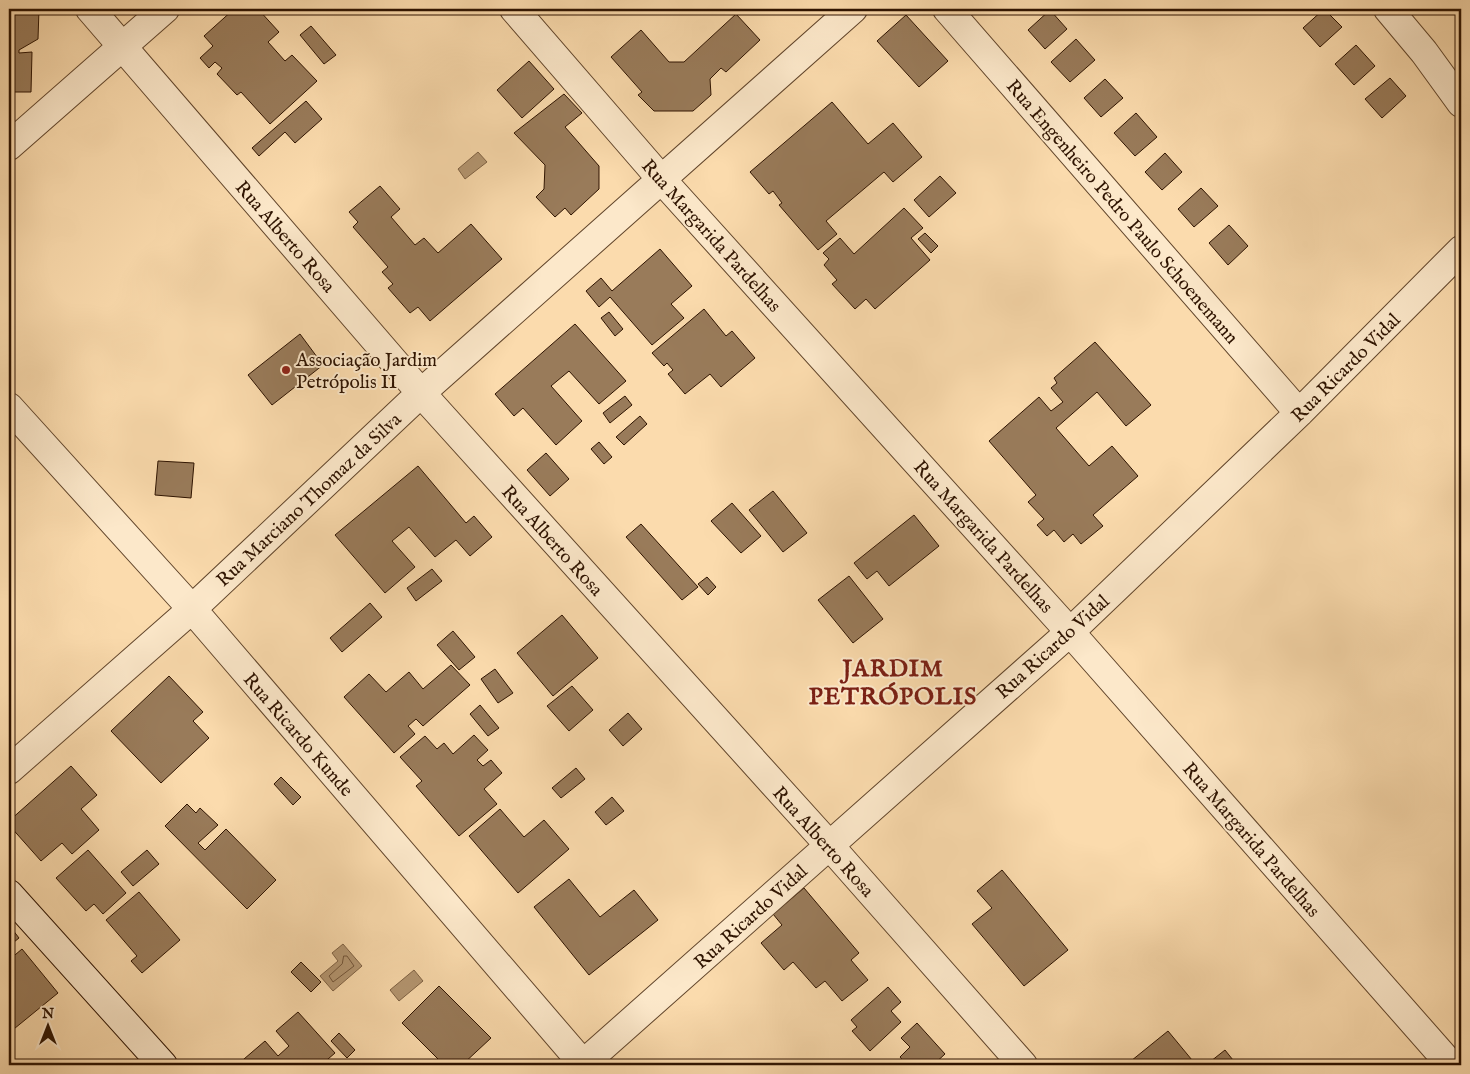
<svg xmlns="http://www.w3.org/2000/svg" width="1470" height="1074" font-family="'IM FELL English',serif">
<rect width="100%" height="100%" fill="#fbdbad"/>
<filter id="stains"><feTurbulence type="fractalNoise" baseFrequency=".004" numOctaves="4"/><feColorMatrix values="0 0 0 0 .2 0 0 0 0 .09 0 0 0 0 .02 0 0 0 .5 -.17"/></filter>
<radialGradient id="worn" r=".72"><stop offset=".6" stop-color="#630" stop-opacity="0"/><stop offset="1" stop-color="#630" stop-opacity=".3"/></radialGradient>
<path fill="#b59772" stroke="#7f6244" d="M478,152L487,162L465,179L458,169Z
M343,944L362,966L333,991L320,976L338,961L332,953Z
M414,970L423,981L399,1001L390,990Z"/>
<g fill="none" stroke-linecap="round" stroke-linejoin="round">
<path stroke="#725539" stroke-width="1" d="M344,956H347L354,966L333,982L329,976L342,964Z"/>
</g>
<path fill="#997b5a" stroke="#2e1300" d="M9,9H39L38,39L19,50V53L32,52L31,92H11V105L9,106Z
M234,9H258L279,32L268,42L285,61L292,55L317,81L270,124L241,92L237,95L217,74L222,68L215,62L209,68L200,58L213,46L204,36Z
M1324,9L1342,27L1320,47L1303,28Z
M1050,10L1067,29L1045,49L1028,30Z
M736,14L760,40L726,72L721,68L710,79L711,95L693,111H654L638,95L642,92L611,57L641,30L669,62H684Z
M906,15L948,61L919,87L877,41Z
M311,26L336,55L324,64L300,35Z
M1076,39L1095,60L1070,82L1051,62Z
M1356,45L1375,66L1354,85L1335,64Z
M529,61L554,89L522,118L497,90Z
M1390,78L1406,96L1382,118L1365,99Z
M1105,79L1123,98L1101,117L1084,98Z
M564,94L582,113L565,127L599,166V189L571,215L565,208L555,217L536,197L544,189L545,165L514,133Z
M306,101L322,119L295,143L285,132L259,156L252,148Z
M832,102L868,144L893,123L922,157L893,182L884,172L826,221L837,234L818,250L779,205L782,203L773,191L769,194L750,172Z
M1136,113L1157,137L1135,156L1114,133Z
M1165,153L1182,172L1162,190L1145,172Z
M940,176L956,193L929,217L914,200Z
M380,186L400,209L391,217L415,245L424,238L438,253L471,224L502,259L430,321L418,307L410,313L388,288L393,284L382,272L388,267L353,227L358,222L349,212Z
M1201,188L1218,206L1194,227L1178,209Z
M904,208L923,228L911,238L930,260L875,309L866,299L855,309L832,284L837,280L824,265L829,259L823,253L840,238L854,254Z
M1229,225L1248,246L1228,265L1209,243Z
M925,233L938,246L931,253L918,239Z
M660,249L692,286L671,304L684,318L652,345L610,297L599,307L586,291L601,278L612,291Z
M704,309L726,336L732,331L755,358L721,387L710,374L685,394L668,374L673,370L667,363L664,366L652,353Z
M609,312L623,329L615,336L601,318Z
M575,324L626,381L599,404L569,371L551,386L582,421L556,445L523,408L514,416L495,394Z
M300,334L323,365L272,405L248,375Z
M1095,342L1151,405L1126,426L1097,392L1056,428L1089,466L1112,446L1138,476L1093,515L1103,526L1081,544L1073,534L1064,542L1054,530L1047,536L1037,525L1044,519L1028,502L1036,495L989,441L1039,397L1051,411L1063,402L1051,388L1057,383L1054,378Z
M625,396L632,405L610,423L603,413Z
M640,416L647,424L624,445L616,437Z
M599,442L612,457L604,464L591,449Z
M546,453L569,479L550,496L527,470Z
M158,461L194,463L191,498L155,495Z
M418,466L466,523L474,516L492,537L470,556L456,540L435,557L409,527L392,541L415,567L385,593L335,535Z
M773,491L807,533L783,552L749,510Z
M732,503L761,536L741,553L711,521Z
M914,515L939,546L889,586L877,571L867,579L854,563Z
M641,524L698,587L682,600L626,537Z
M432,569L442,581L416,601L407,588Z
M849,576L883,619L853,643L818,600Z
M707,577L716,587L708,595L698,584Z
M370,603L382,617L342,652L330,638Z
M562,615L598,658L553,696L517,653Z
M453,631L475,657L459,670L437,645Z
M451,665L470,685L423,726L416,719L408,726L415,734L394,753L344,697L369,674L386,692L409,672L423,689Z
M495,669L513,693L498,703L481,679Z
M169,676L203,712L193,721L209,738L161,783L111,731Z
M572,686L593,710L569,731L547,706Z
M480,705L499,728L488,736L470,714Z
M628,713L642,729L623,746L609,730Z
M474,735L488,750L477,760L483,766L491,760L502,773L484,789L497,804L459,836L416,786L422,781L400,757L425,736L437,749L444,743L453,754Z
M71,766L97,795L81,809L99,830L72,854L62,843L41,861L9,825V821Z
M576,768L585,779L561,798L552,788Z
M281,777L301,797L293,805L274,784Z
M612,797L624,811L606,825L595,812Z
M187,804L196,813L200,808L218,825L198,843L205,850L226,829L276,880L247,909L165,826Z
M500,809L524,837L544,820L569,849L518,893L469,836Z
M88,850L126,893L103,914L94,904L86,911L56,878Z
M147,850L159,864L133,886L121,872Z
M1002,870L1068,950L1024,986L972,924L992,908L977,891Z
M569,879L600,917L634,890L658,920L589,975L534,907Z
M804,888L859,953L851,960L868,980L842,1001L825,981L816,988L793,962L784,970L761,943L782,925L773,914Z
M139,892L180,940L142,973L131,961L137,956L106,920Z
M9,925L19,938L9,946Z
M22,949L58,993L9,1033V960Z
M301,962L321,982L311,992L291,972Z
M439,986L491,1038L462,1065H444L402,1023Z
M888,987L901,1002L891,1011L901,1022L870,1051L852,1031L857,1027L851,1020Z
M298,1012L335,1053L321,1065H237L265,1041L278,1056L289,1046L276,1031Z
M917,1023L945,1054L933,1065H907L900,1057L910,1047L901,1038Z
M1168,1031L1192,1060L1186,1065H1126Z
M339,1033L355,1050L347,1058L331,1041Z
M1225,1050L1237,1065H1206Z"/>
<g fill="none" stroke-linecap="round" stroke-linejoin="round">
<defs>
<path id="street" d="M90,9L421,393L829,845L1023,1065
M514,9L662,180L1070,632L1451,1065
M947,9L1299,413
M1388,9L1424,52L1461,103
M9,146L165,9
M9,407L192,609L584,1065
M9,770L192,609L421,393L853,9
M582,1065L1070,632L1299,413L1461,250"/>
<path id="secondary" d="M9,894L163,1065"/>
</defs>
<use href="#street" stroke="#61452b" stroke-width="30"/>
<use href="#secondary" stroke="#2e1300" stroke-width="30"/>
<use href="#street" stroke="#fce8ca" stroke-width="28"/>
<use href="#secondary" stroke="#fce8ca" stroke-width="28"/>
</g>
<circle fill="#8f2418" stroke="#fce8ca" stroke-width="2" cx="286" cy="370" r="5"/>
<g text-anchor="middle" stroke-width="4" stroke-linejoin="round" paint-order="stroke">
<g font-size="19" fill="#2e1300" stroke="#fce8ca">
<text transform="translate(1123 211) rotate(49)" y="7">Rua Engenheiro Pedro Paulo Schoenemann</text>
<text transform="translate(712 235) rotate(48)" y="7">Rua Margarida Pardelhas</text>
<text transform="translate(286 236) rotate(49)" y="7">Rua Alberto Rosa</text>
<text transform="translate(1345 367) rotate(-45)" y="7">Rua Ricardo Vidal</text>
<text transform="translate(308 499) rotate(-43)" y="7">Rua Marciano Thomaz da Silva</text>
<text transform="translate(984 536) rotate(48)" y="7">Rua Margarida Pardelhas</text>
<text transform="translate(553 540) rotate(48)" y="7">Rua Alberto Rosa</text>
<text transform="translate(1052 646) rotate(-42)" y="7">Rua Ricardo Vidal</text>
<text transform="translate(299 734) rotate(49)" y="7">Rua Ricardo Kunde</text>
<text transform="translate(1252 839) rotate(49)" y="7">Rua Margarida Pardelhas</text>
<text transform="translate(824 841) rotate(48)" y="7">Rua Alberto Rosa</text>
<text transform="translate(750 916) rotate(-42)" y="7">Rua Ricardo Vidal</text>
</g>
<g font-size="19" fill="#2e1300" stroke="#fce8ca" text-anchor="start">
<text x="296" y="366">Associação Jardim<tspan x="296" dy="22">Petrópolis II</tspan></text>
</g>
<g font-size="24" font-weight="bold" letter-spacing="1" fill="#7a1f14" stroke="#fce8ca">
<text x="893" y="676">JARDIM<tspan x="893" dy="28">PETRÓPOLIS</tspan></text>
</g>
</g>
<rect width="1470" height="1074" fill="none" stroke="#fbdbad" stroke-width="30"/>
<rect x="10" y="10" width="1450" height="1054" fill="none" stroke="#2e1300" stroke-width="2.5"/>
<rect x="15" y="15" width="1440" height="1044" fill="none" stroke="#2e1300"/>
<g transform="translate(48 1026)" stroke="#fce8ca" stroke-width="4" paint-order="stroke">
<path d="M0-4L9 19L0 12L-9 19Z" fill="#2e1300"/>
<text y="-8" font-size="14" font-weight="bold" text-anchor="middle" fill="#2e1300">N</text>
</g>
<rect width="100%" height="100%" filter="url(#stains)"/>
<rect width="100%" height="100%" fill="url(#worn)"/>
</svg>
